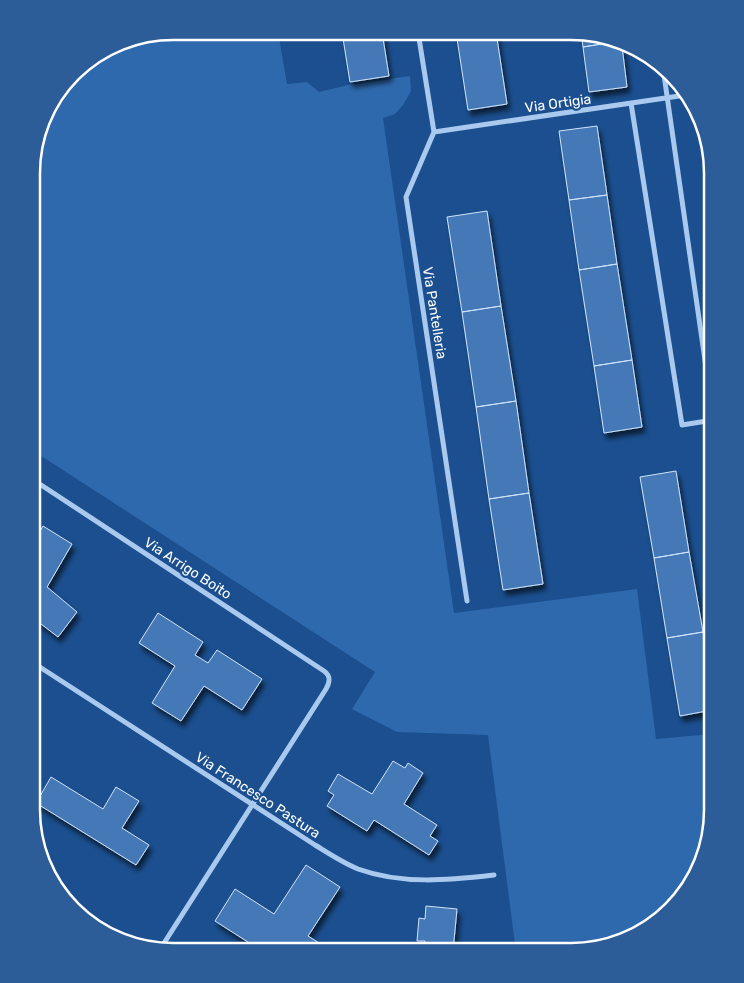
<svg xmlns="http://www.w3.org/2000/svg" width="744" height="983" font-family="Rubik,sans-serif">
<defs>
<filter id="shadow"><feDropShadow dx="3" dy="5.5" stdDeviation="2.5" flood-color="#0009"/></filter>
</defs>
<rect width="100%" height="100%" fill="#1b4f8f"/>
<path fill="#2e69ad" d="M173,31L278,32L287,84L307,82L319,92L348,85L410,76L411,91L403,105L395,114L383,118L454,613L637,589L656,739L712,734V820L689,889L634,937L571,952H516L488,735L397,732L352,709L375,672L32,450L33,154L50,102L80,66L127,39Z"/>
<path fill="#4478b7" stroke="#cfe3fa" filter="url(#shadow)" d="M342,32H382L389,76L350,82Z
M456,32H496L507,104L468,110Z
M581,32L590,33L614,42L583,47Z
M614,42L622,46L627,87L589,92L583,47Z
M597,126L607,195L569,200L559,131Z
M607,195L617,264L579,270L569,200Z
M487,211L501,306L462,312L447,217Z
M617,264L632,360L594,366L579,270Z
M501,306L516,401L476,407L462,312Z
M632,360L642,427L604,433L594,366Z
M516,401L529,493L489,499L476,407Z
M676,471L689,552L654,558L640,477Z
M529,493L543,584L503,590L489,499Z
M43,526L72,544L47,587L77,612L58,637L32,617V546Z
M689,552L703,632L667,638L654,558Z
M158,613L203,642L195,655L208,663L217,650L262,679L242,710L204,686L181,721L152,703L175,666L139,643Z
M703,632L712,691V710L680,716L667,638Z
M393,761L405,768L408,763L423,773L404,804L437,825L430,836L438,841L429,855L374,820L367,831L327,806L334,795L328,791L338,774L372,794Z
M51,777L103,809L116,787L139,801L122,828L149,845L136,865L36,803Z
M306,865L340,887L308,936L332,951H262L215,921L235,889L274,914Z
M426,906L457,909L453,951H424L425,941H417L419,918L425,919Z"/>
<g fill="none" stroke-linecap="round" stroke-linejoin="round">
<path stroke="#a9c9ee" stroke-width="5" d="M418,32L434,132L406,197L467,601
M663,68L713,416
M631,103L682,425L713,420
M434,132L686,95
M32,479L324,671C331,676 330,682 326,689L159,951
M32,662L315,845C328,853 343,863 358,869C402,885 449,880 494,875"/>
<path stroke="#d6e6fa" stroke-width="10" d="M86,919L108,933"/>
</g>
<g text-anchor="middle" stroke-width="4.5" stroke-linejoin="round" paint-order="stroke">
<g font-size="14" fill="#fff" stroke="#1b4f8f">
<text transform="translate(558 103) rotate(-8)" y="5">Via Ortigia</text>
<text transform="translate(435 313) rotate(81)" y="5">Via Pantelleria</text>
<text transform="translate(188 568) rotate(33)" y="5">Via Arrigo Boito</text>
<text transform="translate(258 795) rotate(33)" y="5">Via Francesco Pastura</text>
</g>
</g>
<path d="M0 0H744V983H0ZM173 40H571A133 133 0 0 1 704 173V810A133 133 0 0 1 571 943H173A133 133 0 0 1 40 810V173A133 133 0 0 1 173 40Z" fill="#2d5d98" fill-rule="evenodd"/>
<path fill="none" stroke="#fff" stroke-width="2.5" d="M173 40H571A133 133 0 0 1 704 173V810A133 133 0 0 1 571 943H173A133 133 0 0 1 40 810V173A133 133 0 0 1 173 40Z"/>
</svg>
